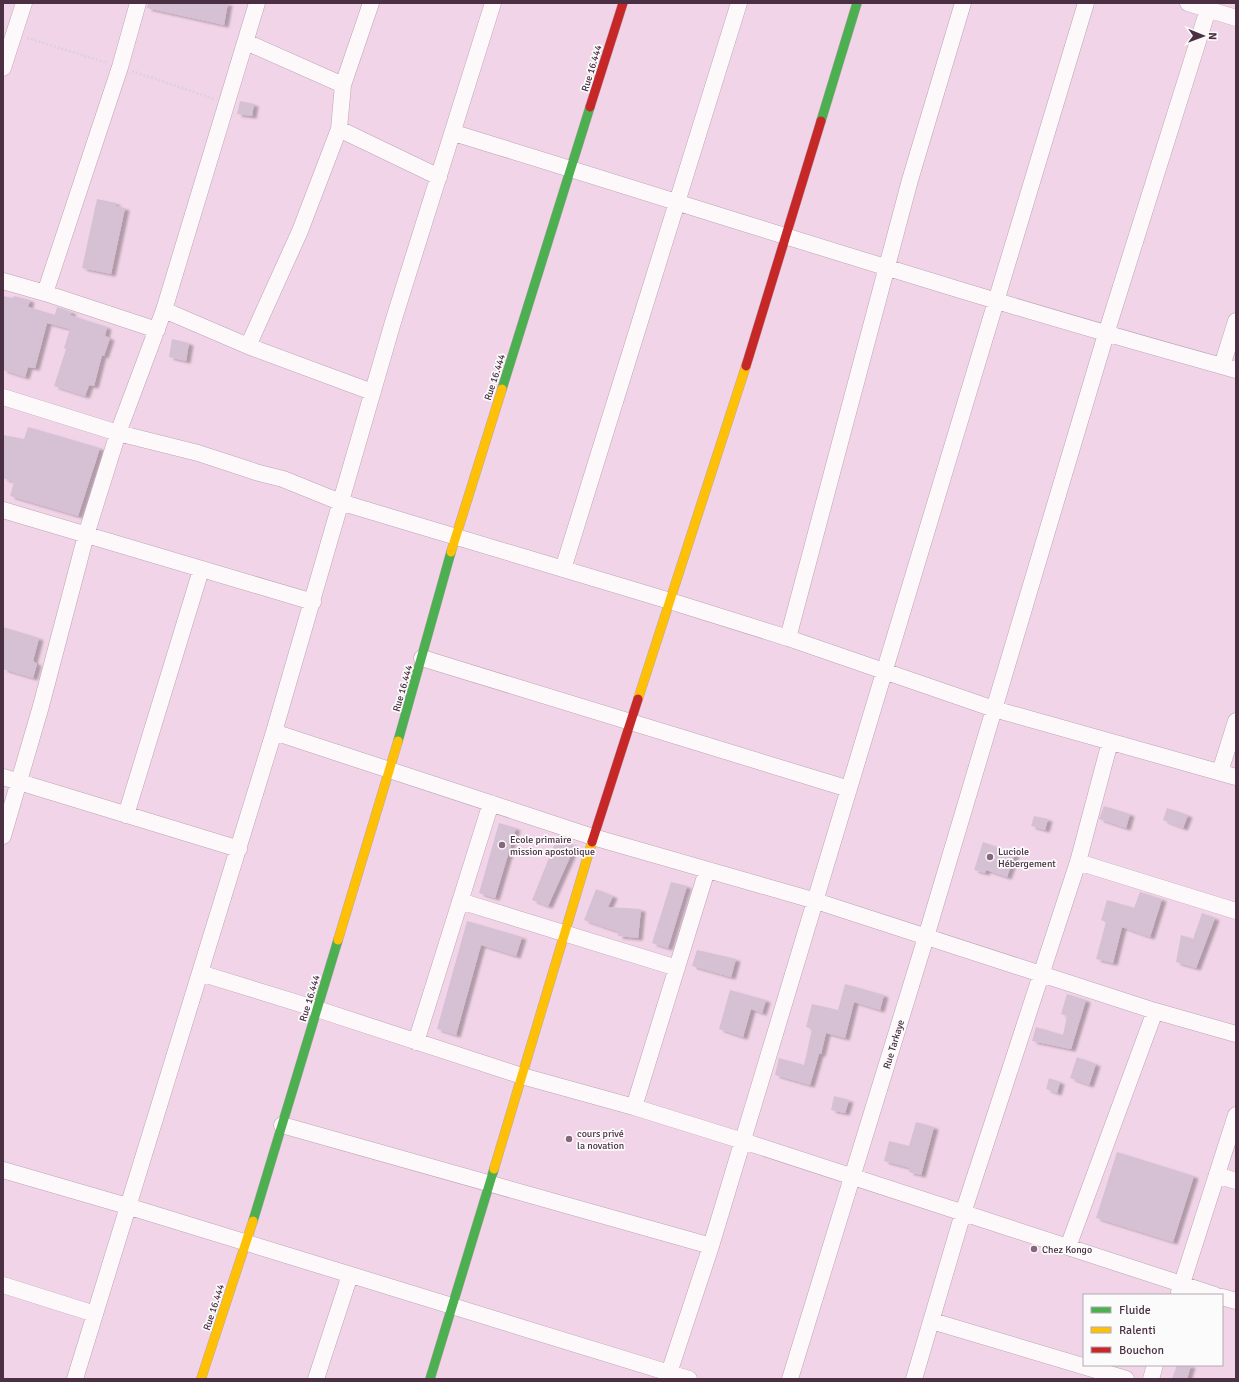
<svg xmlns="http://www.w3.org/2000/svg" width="1239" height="1382" font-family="Signika,sans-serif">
<defs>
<filter id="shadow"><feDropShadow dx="4.5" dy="2.5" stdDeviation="1" flood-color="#0004"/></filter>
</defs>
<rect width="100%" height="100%" fill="#f1d4e7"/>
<path fill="#d6c0d3" filter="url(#shadow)" d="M148,3H228L224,25L147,8Z
M240,101L254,104L252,116L237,114Z
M97,199L116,203V206L125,208L111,274L82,268Z
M3,296L13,298L14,296L30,300L28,307L55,315L57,307L72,312L70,315L107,327L105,336L110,338L104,356L102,355L94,386L89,385L85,396L54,386L66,349L64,348L70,329L47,323L35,368L28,367L25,377L3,370Z
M172,339L189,343L186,361L169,357Z
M28,427L100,448L78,516L10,496L14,482L3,478V435L24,439Z
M3,627L39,638L33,661L37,664L33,678L3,669Z
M1104,806L1130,814L1126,828L1099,819Z
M1167,808L1188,815L1183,828L1163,820Z
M1034,816L1048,819L1045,830L1031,826Z
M499,823L516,828L495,898L479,893Z
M557,838L575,846L548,906L532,900Z
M983,842L1015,854L1007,877L986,870L985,873L974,870Z
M671,882L687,886L668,948L652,943Z
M596,889L613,896L608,907L641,909L638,938L618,936L619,932L584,920Z
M1140,892L1162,899L1150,937L1122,927L1113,963L1096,959L1106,922L1101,920L1107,900L1134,908Z
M1202,913L1215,918L1196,968L1176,962L1181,935L1193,939Z
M467,921L522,937L516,956L481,945L456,1035L437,1029Z
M697,950L736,959L731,977L692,966Z
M845,984L884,995L880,1010L854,1002L845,1038L826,1033L821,1054H819L810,1085L775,1075L779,1058L804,1065L812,1029L806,1027L812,1004L838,1010Z
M730,990L766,1000L762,1013L751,1009L743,1037L719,1029Z
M1067,994L1086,1000L1071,1049L1032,1041L1036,1027L1063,1035L1067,1016L1061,1014Z
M1077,1057L1096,1064L1089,1085L1070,1078Z
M1049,1078L1060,1082L1057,1093L1046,1089Z
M834,1096L849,1100L845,1113L831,1110Z
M916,1122L934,1127L921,1175L909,1172L910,1168L884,1161L889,1141L909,1146Z
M1117,1152L1194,1176L1173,1242L1096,1218Z
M1177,1365H1191L1187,1379H1172Z"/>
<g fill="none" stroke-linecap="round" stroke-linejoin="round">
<defs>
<path id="street" d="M1188,3L1236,18
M246,42L343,85
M3,68L24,3
M339,129L439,177
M454,133C709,211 964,295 1222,366
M3,281L45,293L157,330
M45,293L120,67L138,3
M164,310L248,346L372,392
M1236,321L1222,366L1236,370
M248,346L300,231L339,129L343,85L371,3
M3,397L118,433L198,453L259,473L283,479L340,502L670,601L788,638L994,709L1236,777
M3,510L313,602
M563,569L739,3
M788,638L910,180L963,3
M422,658L849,789
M274,732L593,837L816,901L1155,1011L1236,1034
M1220,772L1236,721
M3,777L239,849
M126,815L201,570
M3,836L41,706L86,535L118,433L164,310L257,3
M1078,862L1236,911
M460,901L677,968
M200,973L317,1009L522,1076L634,1107L743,1141L1215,1295
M416,1042L491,803
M634,1107L707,870
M282,1125L711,1246
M3,1170L127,1206L689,1379
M1217,1175L1236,1181
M1068,1247L1155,1011
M3,1285L95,1314
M1179,1293L1236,1115
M1222,1297L1236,1301
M932,1321L1126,1379
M75,1379L274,732L393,322L493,3
M316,1379L350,1275
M667,1379L711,1246L1086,3
M790,1379L926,937L1106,334L1210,3
M914,1379L963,1213L1078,862L1110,742
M1151,1379L1155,1365"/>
<path id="fast" d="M821,121L857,3
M502,389L590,107
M398,741L451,552
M253,1221L338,940
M430,1379L494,1169"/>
<path id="slow" d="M451,552L502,389
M638,699L746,366
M338,940L398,741
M494,1169L592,842
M201,1379L253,1221"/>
<path id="jam" d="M590,107L623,3
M746,366L821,121
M592,842L638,699"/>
</defs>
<use href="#street" stroke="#bca4b4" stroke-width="17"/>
<use href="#fast" stroke="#bca4b4" stroke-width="10"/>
<use href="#slow" stroke="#bca4b4" stroke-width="10"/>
<use href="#jam" stroke="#bca4b4" stroke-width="10"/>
<path stroke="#dcd2d9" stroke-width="2.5" stroke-dasharray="2 2" stroke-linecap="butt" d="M27,38L108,63
M132,71L214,99"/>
<use href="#street" stroke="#fdf9fb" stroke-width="16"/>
<use href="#fast" stroke="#4caf50" stroke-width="9"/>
<use href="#slow" stroke="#ffc107" stroke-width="9"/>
<use href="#jam" stroke="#c62828" stroke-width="9"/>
</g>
<g fill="#84697c" stroke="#fbfbfb" stroke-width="1.5">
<circle cx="502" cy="845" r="4"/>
<circle cx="990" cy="857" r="4"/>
<circle cx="569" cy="1139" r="4"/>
<circle cx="1034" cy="1249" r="4"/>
</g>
<g text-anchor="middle" stroke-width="3.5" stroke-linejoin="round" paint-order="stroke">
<g font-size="10" fill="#4a3042" stroke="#fbfbfb">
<text transform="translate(591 68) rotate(-73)" y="4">Rue 16.444</text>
<text transform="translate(494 377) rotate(-72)" y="4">Rue 16.444</text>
<text transform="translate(402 688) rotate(-74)" y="4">Rue 16.444</text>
<text transform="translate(309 998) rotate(-73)" y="4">Rue 16.444</text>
<text transform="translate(893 1044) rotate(-73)" y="4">Rue Tarkaye</text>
<text transform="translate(213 1307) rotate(-72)" y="4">Rue 16.444</text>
</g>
<g font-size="10" fill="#4a3042" stroke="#fbfbfb" text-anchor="start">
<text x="510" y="843">Ecole primaire<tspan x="510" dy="12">mission apostolique</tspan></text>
<text x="998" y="855">Luciole<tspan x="998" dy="12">Hébergement</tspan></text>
<text x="577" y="1137">cours privé<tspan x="577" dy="12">la novation</tspan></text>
<text x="1042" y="1253">Chez Kongo</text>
</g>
</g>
<rect width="1239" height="1382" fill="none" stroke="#4a3042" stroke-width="8"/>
<rect x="1083" y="1294" width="140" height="72" fill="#fbfbfb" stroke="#b4aab1"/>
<rect x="1091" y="1307" width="20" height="6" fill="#4caf50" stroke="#b4aab1"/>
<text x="1119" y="1314" font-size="12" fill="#4a3042">Fluide</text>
<rect x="1091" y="1327" width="20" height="6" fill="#ffc107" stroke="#b4aab1"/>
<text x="1119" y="1334" font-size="12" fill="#4a3042">Ralenti</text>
<rect x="1091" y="1347" width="20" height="6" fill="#c62828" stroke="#b4aab1"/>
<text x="1119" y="1354" font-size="12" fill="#4a3042">Bouchon</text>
<g transform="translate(1203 36) rotate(91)" stroke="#fbfbfb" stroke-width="3" paint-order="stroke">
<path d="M0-3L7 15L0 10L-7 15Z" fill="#4a3042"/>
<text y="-6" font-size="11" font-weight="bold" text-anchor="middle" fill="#4a3042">N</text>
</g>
</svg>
